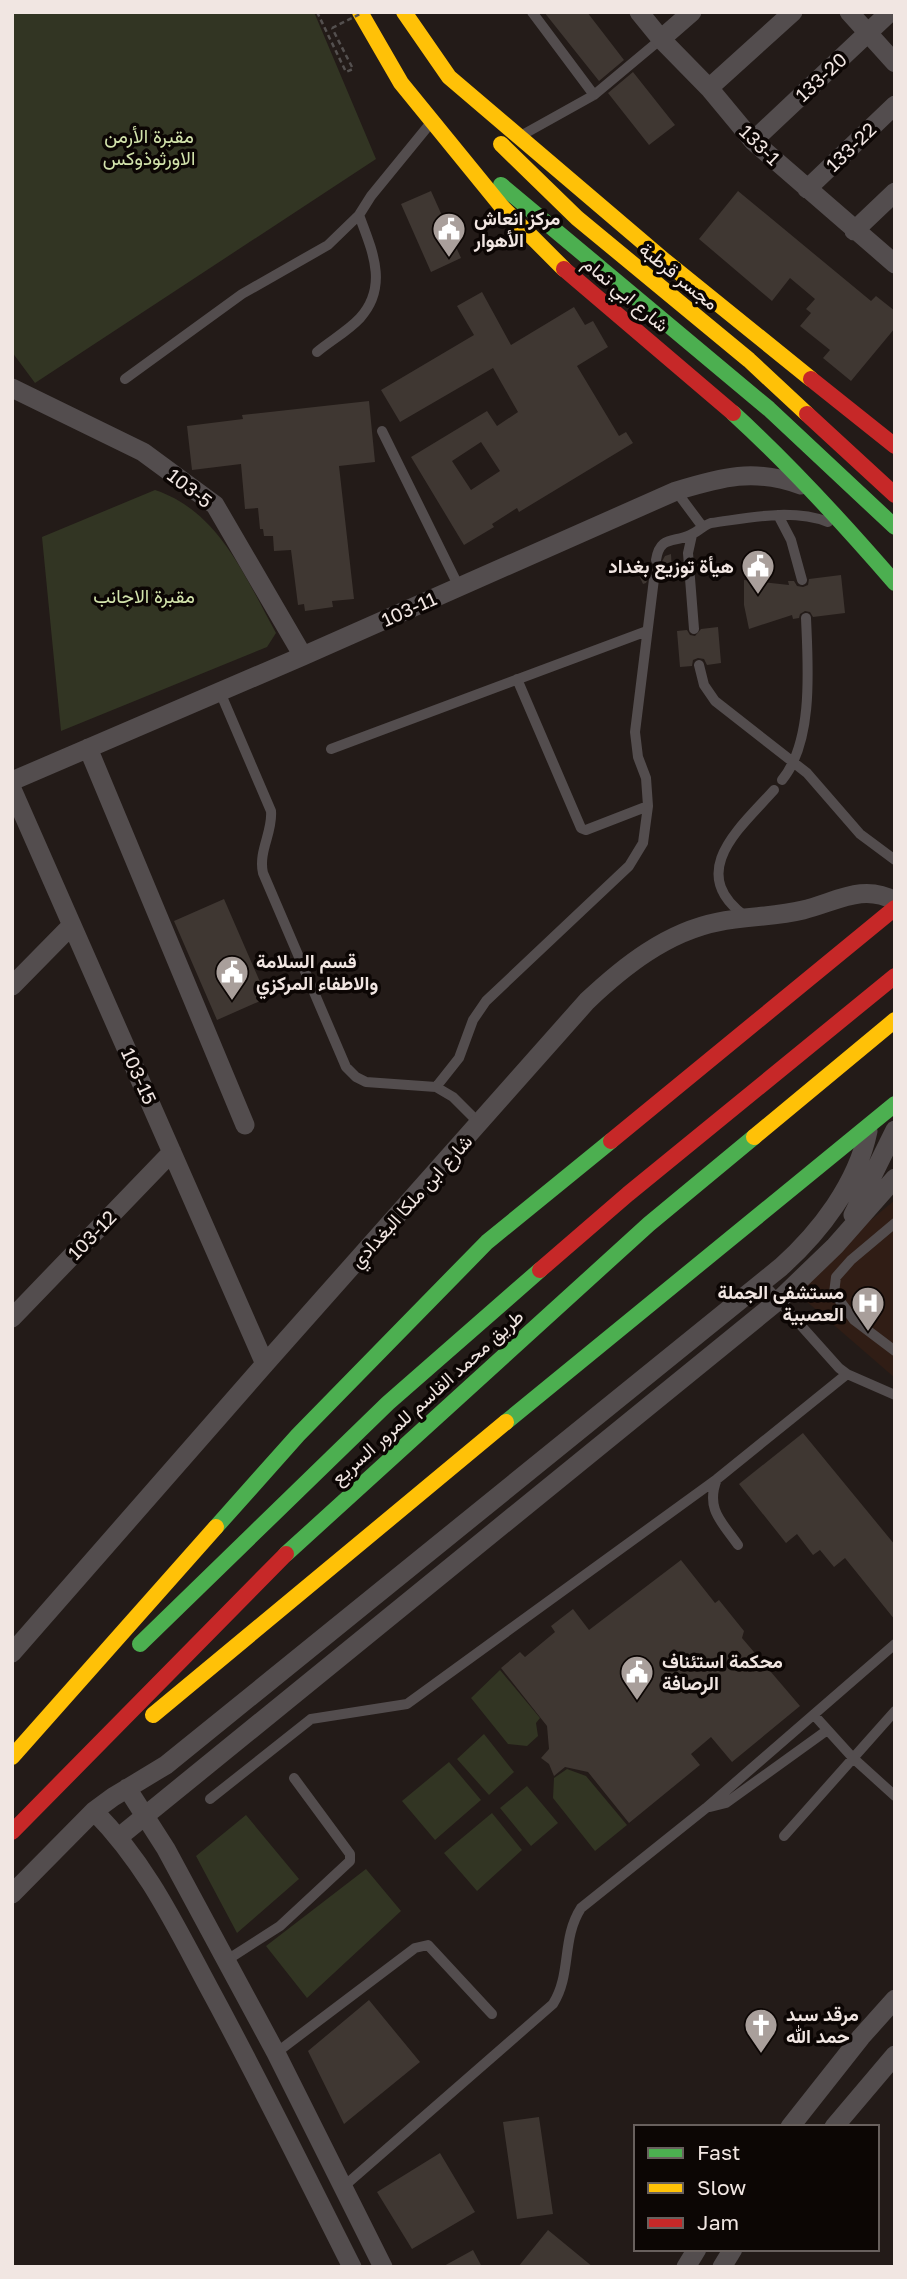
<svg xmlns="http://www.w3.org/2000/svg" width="907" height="2279" font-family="'Golos Text',Vazirmatn,sans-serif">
<rect width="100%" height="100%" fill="#231b18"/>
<path fill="#301d15" d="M895,1200V1378L790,1287Z"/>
<path fill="#323523" d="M12,12H314L376,159L35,383L12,352Z
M155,490C219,511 245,577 276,633L267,647L61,731L42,537Z
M500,1670L540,1718L536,1723L538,1736L527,1746L508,1744L471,1698Z
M484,1734L514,1772L489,1795L457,1759Z
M449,1762L481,1800L435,1840L402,1801Z
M567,1769L586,1776L627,1825L595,1851L553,1798L554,1778Z
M527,1786L558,1823L531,1846L500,1808Z
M492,1813L522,1850L477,1891L444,1853Z
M246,1815L299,1879L237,1933L196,1856Z
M366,1869L401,1911L307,1998L266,1946Z"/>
<path fill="#3f3732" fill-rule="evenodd" d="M544,12H587L624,60L599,81Z
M633,72L675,125L649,145L608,93Z
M431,191L461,258L431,272L401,204Z
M738,191L871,301L876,296L895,311V328L851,381L823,358L830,350L800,326L811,313L806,309L815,299L790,278L772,301L699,239Z
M482,292L511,345L574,307L585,325L593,321L608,347L577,366L619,436L626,432L633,443L519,512L517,508L492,524L494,527L464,545L411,457L487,411L497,426L518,412L493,368L400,422L381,390L474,335L457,306ZM481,442L500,471L471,490L452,461Z
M369,401L375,462L339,466L354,599L332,601L333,607L305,611L304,604L298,605L291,550L274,551L273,536H264L263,529H260L258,508L245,509L241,464L192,470L187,426L243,419L242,415Z
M671,554L672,571L661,576L656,572H651L646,583L643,584L636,569L649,563L654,567H659L665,556Z
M841,575L845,613L813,617L810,612L805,611L800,614L799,618L793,619L792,615L749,629L744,605V580L789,585L788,581H794L797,586L803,587L808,585L809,579Z
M718,627L721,663L707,665L704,659L698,658L693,660L692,666L680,667L677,631L687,630L690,635L695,636L701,629Z
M224,899L267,998L217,1020L174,921Z
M803,1433L895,1545V1620L845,1558L834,1567L820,1550L813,1555L797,1534L786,1543L739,1484Z
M681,1560L715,1603L719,1600L744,1631L742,1638L800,1706L732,1762L711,1737L691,1754L700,1765L629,1823L588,1772L565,1767L554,1776L549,1764L541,1758L549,1749L547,1726L501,1668L520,1652L525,1657L555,1632L551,1626L573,1609L589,1630Z
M369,2000L420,2062L344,2124L308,2051Z
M539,2117L553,2214L517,2219L503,2122Z
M440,2153L475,2212L412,2249L377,2192Z
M548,2230L593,2267H518Z
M473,2250L482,2267H442Z"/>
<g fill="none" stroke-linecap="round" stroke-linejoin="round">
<path stroke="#54504f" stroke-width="2.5" stroke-dasharray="5 3.5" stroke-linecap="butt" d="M317,12L346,72L353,69L332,28"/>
<path stroke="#534d4e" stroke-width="10" d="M532,12L594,95L661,39
M524,134L594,95
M317,352C330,341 348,331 360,318C389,286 372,250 359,215
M125,379L242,294L328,245L359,215L371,196L429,125
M382,431L459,587
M676,491L702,526
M778,515L791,540L802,580
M692,535L688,553L694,629
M656,560C660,535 674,543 690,535C698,532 702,526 711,523C749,518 791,508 828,522
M699,665L704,685L715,701L807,773L860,834L895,860
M517,679L581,828L586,830L648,806
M220,692L271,811C273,832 258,851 263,873L346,1067L356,1077L366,1082L436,1087L453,1097L480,1124
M331,749L647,631
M782,780C814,741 808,666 806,618
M745,916C685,872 741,827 774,790
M436,1087L459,1058L473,1020L486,1001L629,866L643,843L648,806L646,778L638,757L635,732L654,579
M895,1223L851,1260L836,1277L834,1293L854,1320L895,1351
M762,1282L839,1368L847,1374L895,1395
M738,1545C722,1522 705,1509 717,1479L847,1374
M814,1715L853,1758L895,1796
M210,1799L311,1719L407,1704L717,1479
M710,1807L726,1803L826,1731
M784,1836L895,1711
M227,1960L280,1926L350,1861V1854L294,1778
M276,2053L415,1948L428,1945L492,2014
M342,2188L553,2004C572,1974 561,1939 581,1908L706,1808L895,1644"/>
<path stroke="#534d4e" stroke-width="19" d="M639,12L661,39L709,88L753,141L895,264
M849,12L895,63
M661,39L692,12
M709,88L793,12
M753,141L890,12
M807,189L895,105
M854,231L895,192
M12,388L143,452L215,505L303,656
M88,748L245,1125
M12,781L303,656L676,491C722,477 754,468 801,485
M12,789L265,1364
M12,986L72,925
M853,1215L895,1130
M12,1318L172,1152
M12,1653L265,1364L587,1001C624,966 667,932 718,922C746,916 775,917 803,910C836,902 863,883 895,901
M127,1788L166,1849L276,2053L383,2267
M94,1811C147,1865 174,1923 209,1988C259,2080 305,2174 352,2267
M119,1837L779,1300L835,1246L895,1178
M12,1894L94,1811L113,1797L166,1765L781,1267C820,1232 857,1184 868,1131
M790,2127L861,2037L895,1999
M834,2127L895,2055
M686,2267L697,2249
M722,2267L733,2249"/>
<path stroke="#4caf50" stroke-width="16" d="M501,185L769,409L895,527
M733,413C791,466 844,524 895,583
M506,1422L895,1104
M216,1527L298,1435L487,1242L611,1141
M286,1554L649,1224L754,1137
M140,1644L388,1403L540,1270"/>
<path stroke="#ffc107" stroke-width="16" d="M360,12L401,83L502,207L564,269
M404,12L449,77L665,261L811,379
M501,144L577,218L749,360L807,414
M754,1137L895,1020
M153,1715L506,1422
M12,1757L216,1527"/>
<path stroke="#c62828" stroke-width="16" d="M564,269L733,413
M811,379L895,446
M807,414L895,495
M611,1141L895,908
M540,1270L628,1194L895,976
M12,1832L286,1554"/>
<path stroke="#54504f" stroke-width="2.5" stroke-dasharray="5 3.5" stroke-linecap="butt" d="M332,28L364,12"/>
</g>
<defs>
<symbol id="civic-pin" viewBox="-11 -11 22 30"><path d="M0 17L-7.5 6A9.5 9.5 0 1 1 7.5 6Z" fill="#a99f9b" stroke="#0c0604"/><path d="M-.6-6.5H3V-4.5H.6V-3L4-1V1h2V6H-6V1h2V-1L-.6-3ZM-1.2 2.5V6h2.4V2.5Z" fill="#fff"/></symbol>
<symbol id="hospital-pin" viewBox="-11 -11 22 30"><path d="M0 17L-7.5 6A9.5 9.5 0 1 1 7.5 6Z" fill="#a99f9b" stroke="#0c0604"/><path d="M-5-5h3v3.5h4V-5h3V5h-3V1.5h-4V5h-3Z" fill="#fff"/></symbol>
<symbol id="church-pin" viewBox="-11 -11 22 30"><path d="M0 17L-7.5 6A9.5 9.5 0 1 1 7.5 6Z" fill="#a99f9b" stroke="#0c0604"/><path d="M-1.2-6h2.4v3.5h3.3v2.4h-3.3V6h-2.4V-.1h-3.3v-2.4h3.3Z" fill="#fff"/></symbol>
</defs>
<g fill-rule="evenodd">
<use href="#civic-pin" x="430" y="210" width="38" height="52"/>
<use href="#civic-pin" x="739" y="547" width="38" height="52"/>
<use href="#civic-pin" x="213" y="953" width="38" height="52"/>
<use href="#hospital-pin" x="849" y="1284" width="38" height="52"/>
<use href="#civic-pin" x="618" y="1653" width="38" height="52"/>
<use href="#church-pin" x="742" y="2006" width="38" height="52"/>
</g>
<g text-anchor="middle" stroke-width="7" stroke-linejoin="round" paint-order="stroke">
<g font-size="19" fill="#f1e6e2" stroke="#0c0604">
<text transform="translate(821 77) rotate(-43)" y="7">133-20</text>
<text transform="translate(760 145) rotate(45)" y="7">133-1</text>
<text transform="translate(851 147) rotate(-44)" y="7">133-22</text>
<text transform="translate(679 276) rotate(39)" y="7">مجسر قرطبة</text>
<text transform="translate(626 294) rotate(40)" y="7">شارع ابي تمام</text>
<text transform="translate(190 488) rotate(38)" y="7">103-5</text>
<text transform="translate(409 609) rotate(-24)" y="7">103-11</text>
<text transform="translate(139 1076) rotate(66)" y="7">103-15</text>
<text transform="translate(411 1201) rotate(-48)" y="7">شارع ابن ملكا البغدادي</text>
<text transform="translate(92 1235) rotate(-46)" y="7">103-12</text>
<text transform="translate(427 1397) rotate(-42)" y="7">طريق محمد القاسم للمرور السريع</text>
</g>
<g font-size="19" fill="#d3e4ac" stroke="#0c0604">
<text x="149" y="143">مقبرة الأرمن<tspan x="149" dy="22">الاورثوذوكس</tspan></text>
<text x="144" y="603">مقبرة الاجانب</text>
</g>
<g font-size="19" font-weight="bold" fill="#f1e6e2" stroke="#0c0604" text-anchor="start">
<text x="474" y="225">مركز انعاش<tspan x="474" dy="22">الأهوار</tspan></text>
<text x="734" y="573" text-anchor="end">هيأة توزيع بغداد</text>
<text x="256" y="968">قسم السلامة<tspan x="256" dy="22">والاطفاء المركزي</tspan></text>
<text x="844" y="1299" text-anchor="end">مستشفى الجملة<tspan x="844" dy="22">العصبية</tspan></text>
<text x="662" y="1668">محكمة استئناف<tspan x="662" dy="22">الرصافة</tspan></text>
<text x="786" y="2021">مرقد سيد<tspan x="786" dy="22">حمد الله</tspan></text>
</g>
</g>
<rect width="907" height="2279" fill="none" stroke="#f1e6e2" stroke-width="28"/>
<rect x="634" y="2125" width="245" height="126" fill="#0c0604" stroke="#68605d" stroke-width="2"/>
<rect x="648" y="2148" width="35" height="10" fill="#4caf50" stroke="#68605d" stroke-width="2"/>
<text x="697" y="2160" font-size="21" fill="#f1e6e2">Fast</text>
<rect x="648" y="2183" width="35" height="10" fill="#ffc107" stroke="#68605d" stroke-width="2"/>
<text x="697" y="2195" font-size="21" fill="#f1e6e2">Slow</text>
<rect x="648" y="2218" width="35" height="10" fill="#c62828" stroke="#68605d" stroke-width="2"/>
<text x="697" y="2230" font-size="21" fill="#f1e6e2">Jam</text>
</svg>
